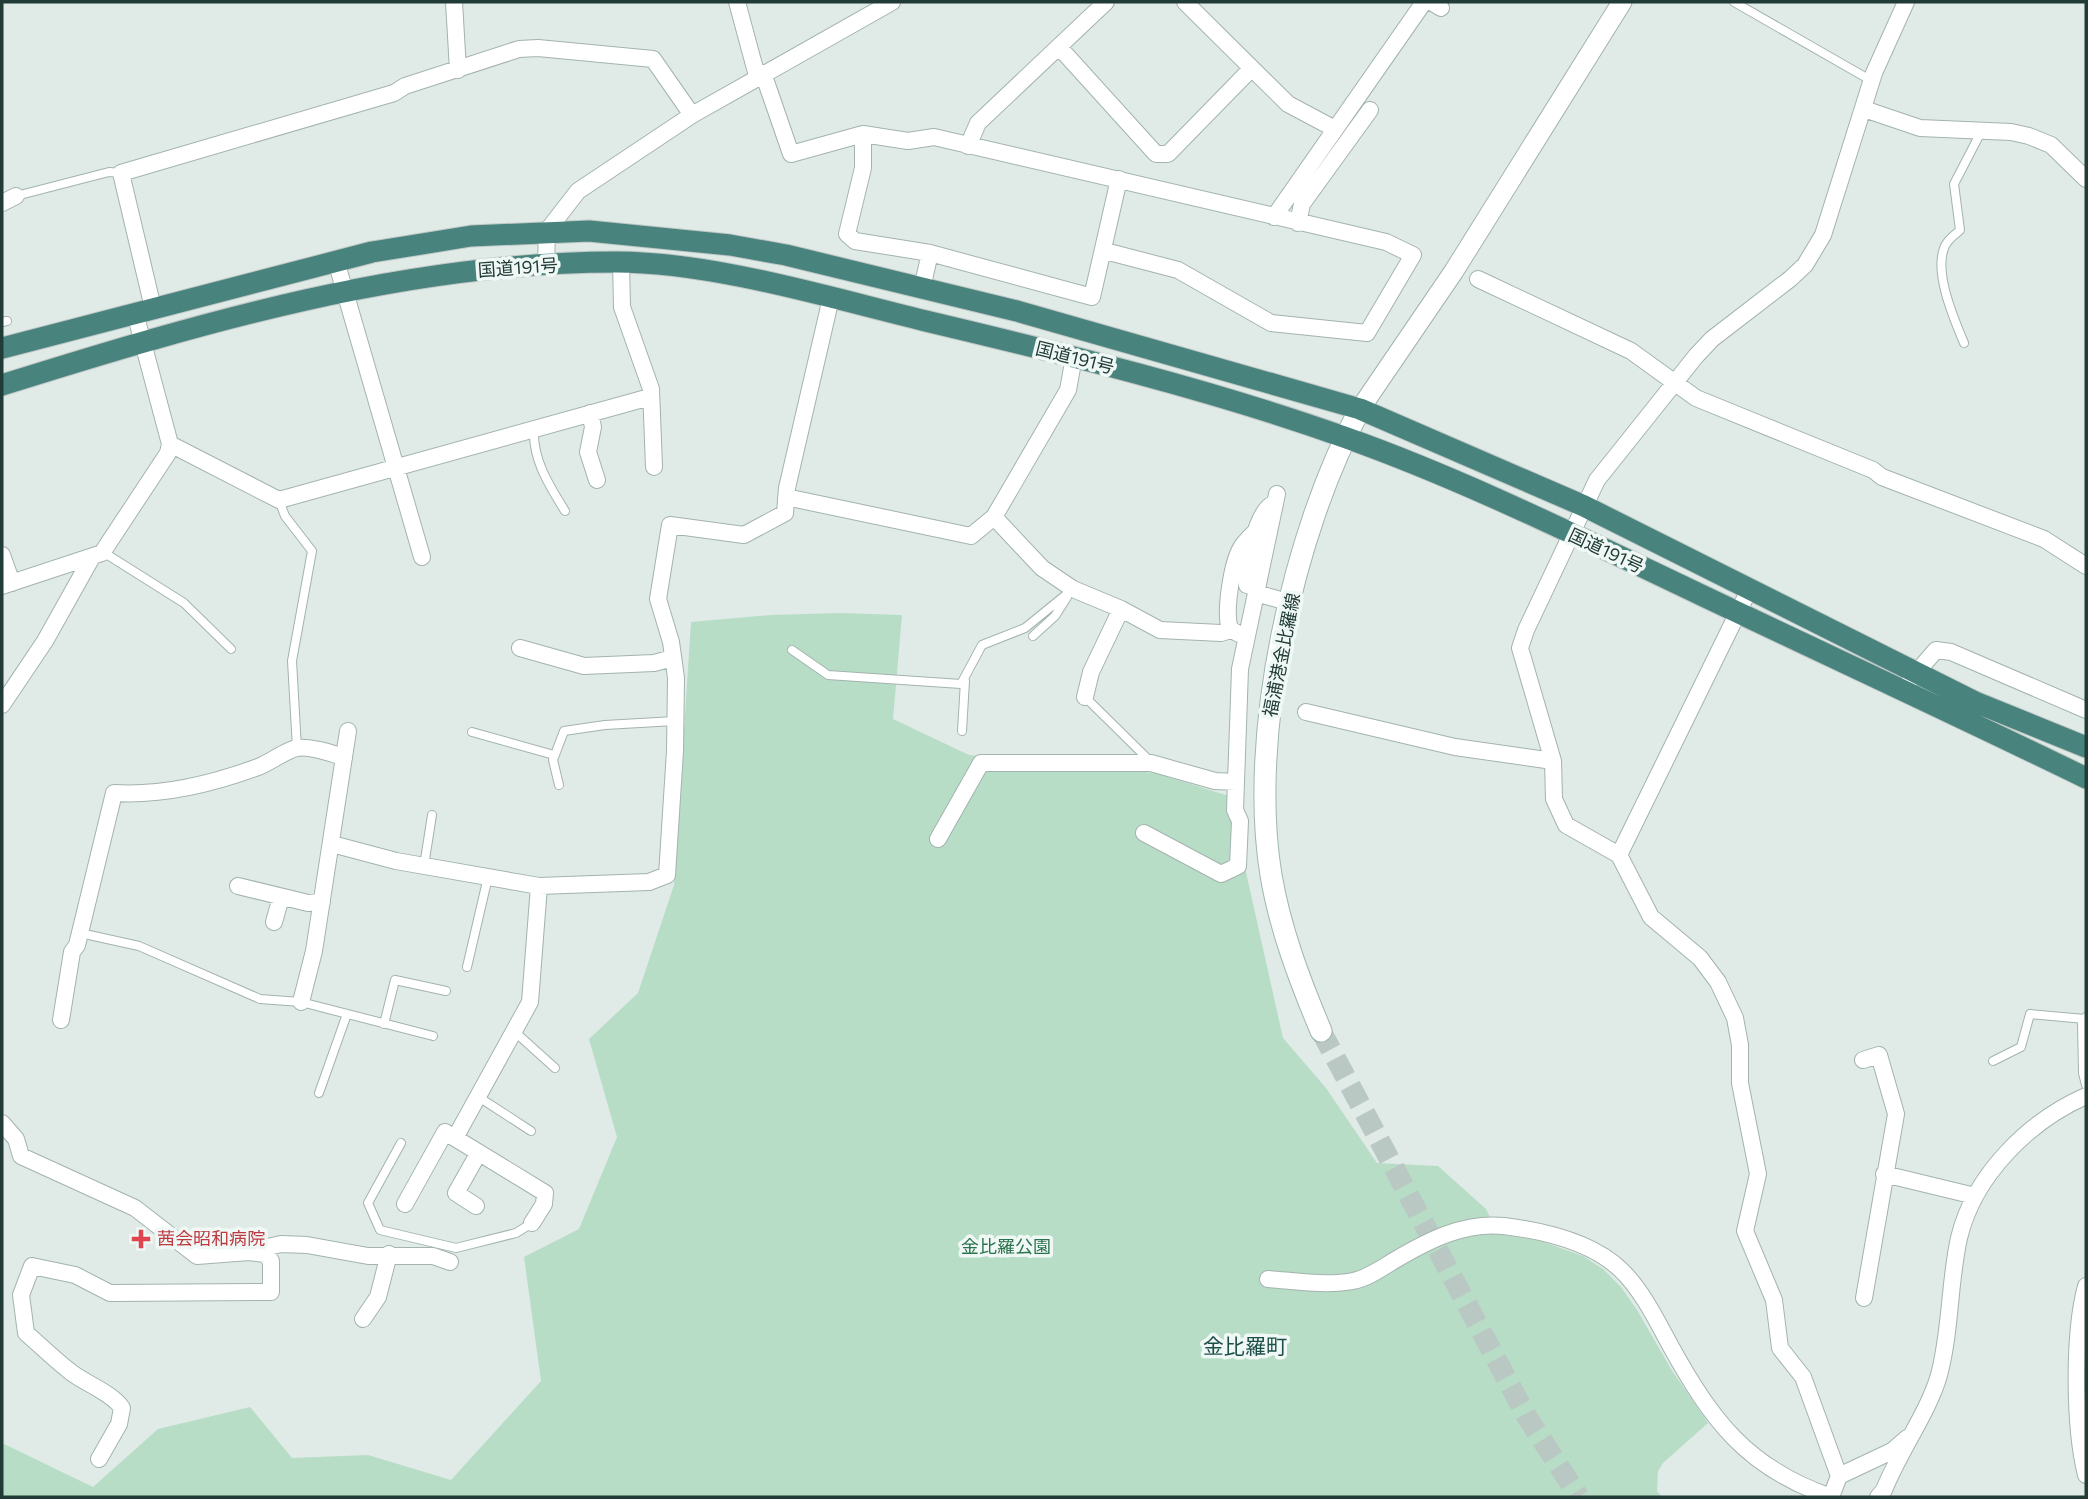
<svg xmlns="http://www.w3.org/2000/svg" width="2088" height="1499" font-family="Commissioner,'Noto Sans JP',sans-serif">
<rect width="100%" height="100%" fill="#e0ebe7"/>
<path fill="#b8ddc6" d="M840,613L902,615L893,719L969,755L1155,773L1229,796L1283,1038L1326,1088L1377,1163L1438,1166L1486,1209L1498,1234L1541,1241L1583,1256L1603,1269L1621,1287L1637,1310L1671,1369L1708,1423L1663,1463L1658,1471L1657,1491L1662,1497H2V1443L93,1487L158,1429L250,1407L292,1458L368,1455L451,1480L541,1381L524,1257L579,1229L617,1137L589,1039L638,993L674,885L691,622L771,615Z"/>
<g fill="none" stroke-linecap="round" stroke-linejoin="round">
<path stroke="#bac8c4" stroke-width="21" stroke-dasharray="21 10" stroke-linecap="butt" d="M1321,1031L1527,1417L1579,1497"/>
<defs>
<path id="service" d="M1734,2L1872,81
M16,196L109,172L121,173
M2,322L7,321
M1964,343C1954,319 1933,271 1945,246C1948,239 1955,235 1960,230L1954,184L1981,132
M534,428C532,459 549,485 565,511
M279,500L285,516L312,551L292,661L297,748
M103,552L184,603L231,649
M1033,636L1055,616L1067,597
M792,650L828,675L961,684L982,645L1025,628L1073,589
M1085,697L1150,761
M962,731L965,681
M472,732L554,755
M559,785L553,760L564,731L605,725L675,721
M424,866L432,815
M80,933L139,946L260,999L301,1002L433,1036
M467,967L488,877
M2086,1017L2082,1022L2083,1073L2086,1085
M384,1024L395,980L446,991
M515,1032L555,1068
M1993,1061L2021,1047L2030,1014L2085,1019
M319,1093L347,1014
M477,1096L531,1131
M401,1143L368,1203L380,1230L456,1248L516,1233L532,1223"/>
<path id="minor" d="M454,2L458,70
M737,2L757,76
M1185,2L1288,104L1335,129
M1431,2L1441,8
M1059,47L1156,154H1168L1251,69
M763,73L791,154L863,134L908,141L934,137L1386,242L1413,255L1367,333L1271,323L1178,270L1105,251
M1864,109L1920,128L2011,132L2029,136L2051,145L2086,179
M863,134V168L847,234L855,241L930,253L922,288
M968,146L978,123L1106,2
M2,203L16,196
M1274,217L1424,2
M1298,223L1302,204L1370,110
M930,253L1092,297L1119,179
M336,261L422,557
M621,262L622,307L651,389L654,467
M546,265L547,231L578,191L692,115L892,2
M1478,279L1631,351L1696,398L1873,470L1882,477L2044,539L2086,566
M153,308L121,173L394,93L405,86L519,49L538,48L653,59L692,115
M590,413L593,427L588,452L597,480
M170,444L279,500L650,397
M786,497L971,536L994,517L1068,390L1074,357
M994,517L1042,568L1073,589L1121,609L1160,630L1221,633L1231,630
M2,555L12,583
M2,586L102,553L168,453L170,444L135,313
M1257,588L1247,585C1245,568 1256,511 1273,504
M1256,593L1291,603
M1239,634L1230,629C1224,612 1232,563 1241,548C1244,542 1251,536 1256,531
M520,648L584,666L654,663L673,658
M1910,680L1936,650L1951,652L2086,710
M1085,697L1091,672L1121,609
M2,705L45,641L92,557
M1306,712L1455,747L1553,761L1554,799L1566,825L1619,855L1651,917L1700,958L1718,982L1735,1018L1740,1045V1083L1758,1174L1745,1231L1774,1300L1780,1348L1803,1377L1839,1476L1831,1497
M1553,761L1520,648L1526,630L1597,480L1696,356L1712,339L1790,279L1805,265L1823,235L1874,73L1906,2
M1144,833L1221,874L1238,866L1240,821L1235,810L1240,669L1277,494
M938,839L981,763H1151L1215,781L1236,782
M332,844L396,861L539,886L649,882L667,875L675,751L676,678L671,642L658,599L670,525L744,535L785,513L787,488L831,298
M1619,855L1749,590
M238,886L308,903L322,902
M274,922L281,897
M301,1002L314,951L348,731
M61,1020L72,952L77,945L114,793C163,796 212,784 258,767C269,763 288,749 297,748C309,746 333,753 344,758
M1863,1060L1879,1055L1896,1114L1864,1298
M2,1123L16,1139L21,1156L135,1208L197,1256L249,1252L265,1254L271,1261V1292L110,1293L75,1275L32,1266L21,1295L26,1333C41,1346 56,1361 72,1373C87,1384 113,1394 122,1408L119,1424L99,1459
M455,1138L530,1002L539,886
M1884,1174L1975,1196
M405,1204L445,1132L545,1193L544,1204L532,1223
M476,1206L456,1193L478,1154
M251,1251L281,1244L307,1245L368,1256H433L450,1262
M1268,1279C1295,1281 1326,1286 1353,1281C1368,1278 1382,1268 1395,1260C1429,1240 1464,1222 1504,1226C1544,1231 1592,1242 1621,1270C1642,1290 1657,1321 1670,1345C1712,1421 1747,1468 1831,1497
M2086,1286C2073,1334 2074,1427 2086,1475
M363,1319L378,1297L389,1254
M1839,1476L1892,1451L1907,1438
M1878,1497L1884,1490C1899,1452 1929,1411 1939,1375C1951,1330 1949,1283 1959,1238C1974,1175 2029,1121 2086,1096"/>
<path id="tertiary" d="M1360,409L1454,271L1622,2"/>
<path id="secondary" d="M1321,1031C1300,981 1280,929 1271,875C1248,736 1293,532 1360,409"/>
<path id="trunk" d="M2,348L372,252L471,236L589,231L730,245L786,255L1017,311L1360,409L1584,506L1975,702L2086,747
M2,385C200,323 406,262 616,262C714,262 834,299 930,322C1069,355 1209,389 1344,437C1465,480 1581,538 1697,593C1827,655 1957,715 2086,778"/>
</defs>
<use href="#service" stroke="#a3b3af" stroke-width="10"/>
<use href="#minor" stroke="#a3b3af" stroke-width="18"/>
<use href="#tertiary" stroke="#a3b3af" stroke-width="21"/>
<use href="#secondary" stroke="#9fb7b1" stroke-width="23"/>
<use href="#trunk" stroke="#c1c8c7" stroke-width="23"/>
<use href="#service" stroke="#fff" stroke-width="8"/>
<use href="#minor" stroke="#fff" stroke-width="16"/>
<use href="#tertiary" stroke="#fff" stroke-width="19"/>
<use href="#secondary" stroke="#fff" stroke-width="21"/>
<use href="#trunk" stroke="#48847d" stroke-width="21"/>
</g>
<path fill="#e0444e" stroke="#f0f8f5" stroke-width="2.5" d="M137.5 1228.5h7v7h7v7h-7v7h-7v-7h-7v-7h7z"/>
<g text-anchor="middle" stroke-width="7" stroke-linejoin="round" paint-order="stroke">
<g font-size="18" fill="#213b37" stroke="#f0f8f5">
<text transform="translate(518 268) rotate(-4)" y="6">国道191号</text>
<text transform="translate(1075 358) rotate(14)" y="6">国道191号</text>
<text transform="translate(1606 551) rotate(25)" y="6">国道191号</text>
<text transform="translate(1282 655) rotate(-79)" y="6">福浦港金比羅線</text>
</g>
<g font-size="18" fill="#be3a42" stroke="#f0f8f5" text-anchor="start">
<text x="157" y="1245">茜会昭和病院</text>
</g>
<g font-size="18" fill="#2b724f" stroke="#f0f8f5">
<text x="1006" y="1253">金比羅公園</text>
</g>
<g font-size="21" fill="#1d4e47" stroke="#f0f8f5">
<text x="1245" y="1354">金比羅町</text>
</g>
</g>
<rect width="2088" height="1499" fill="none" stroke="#213b37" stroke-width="7"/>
</svg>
